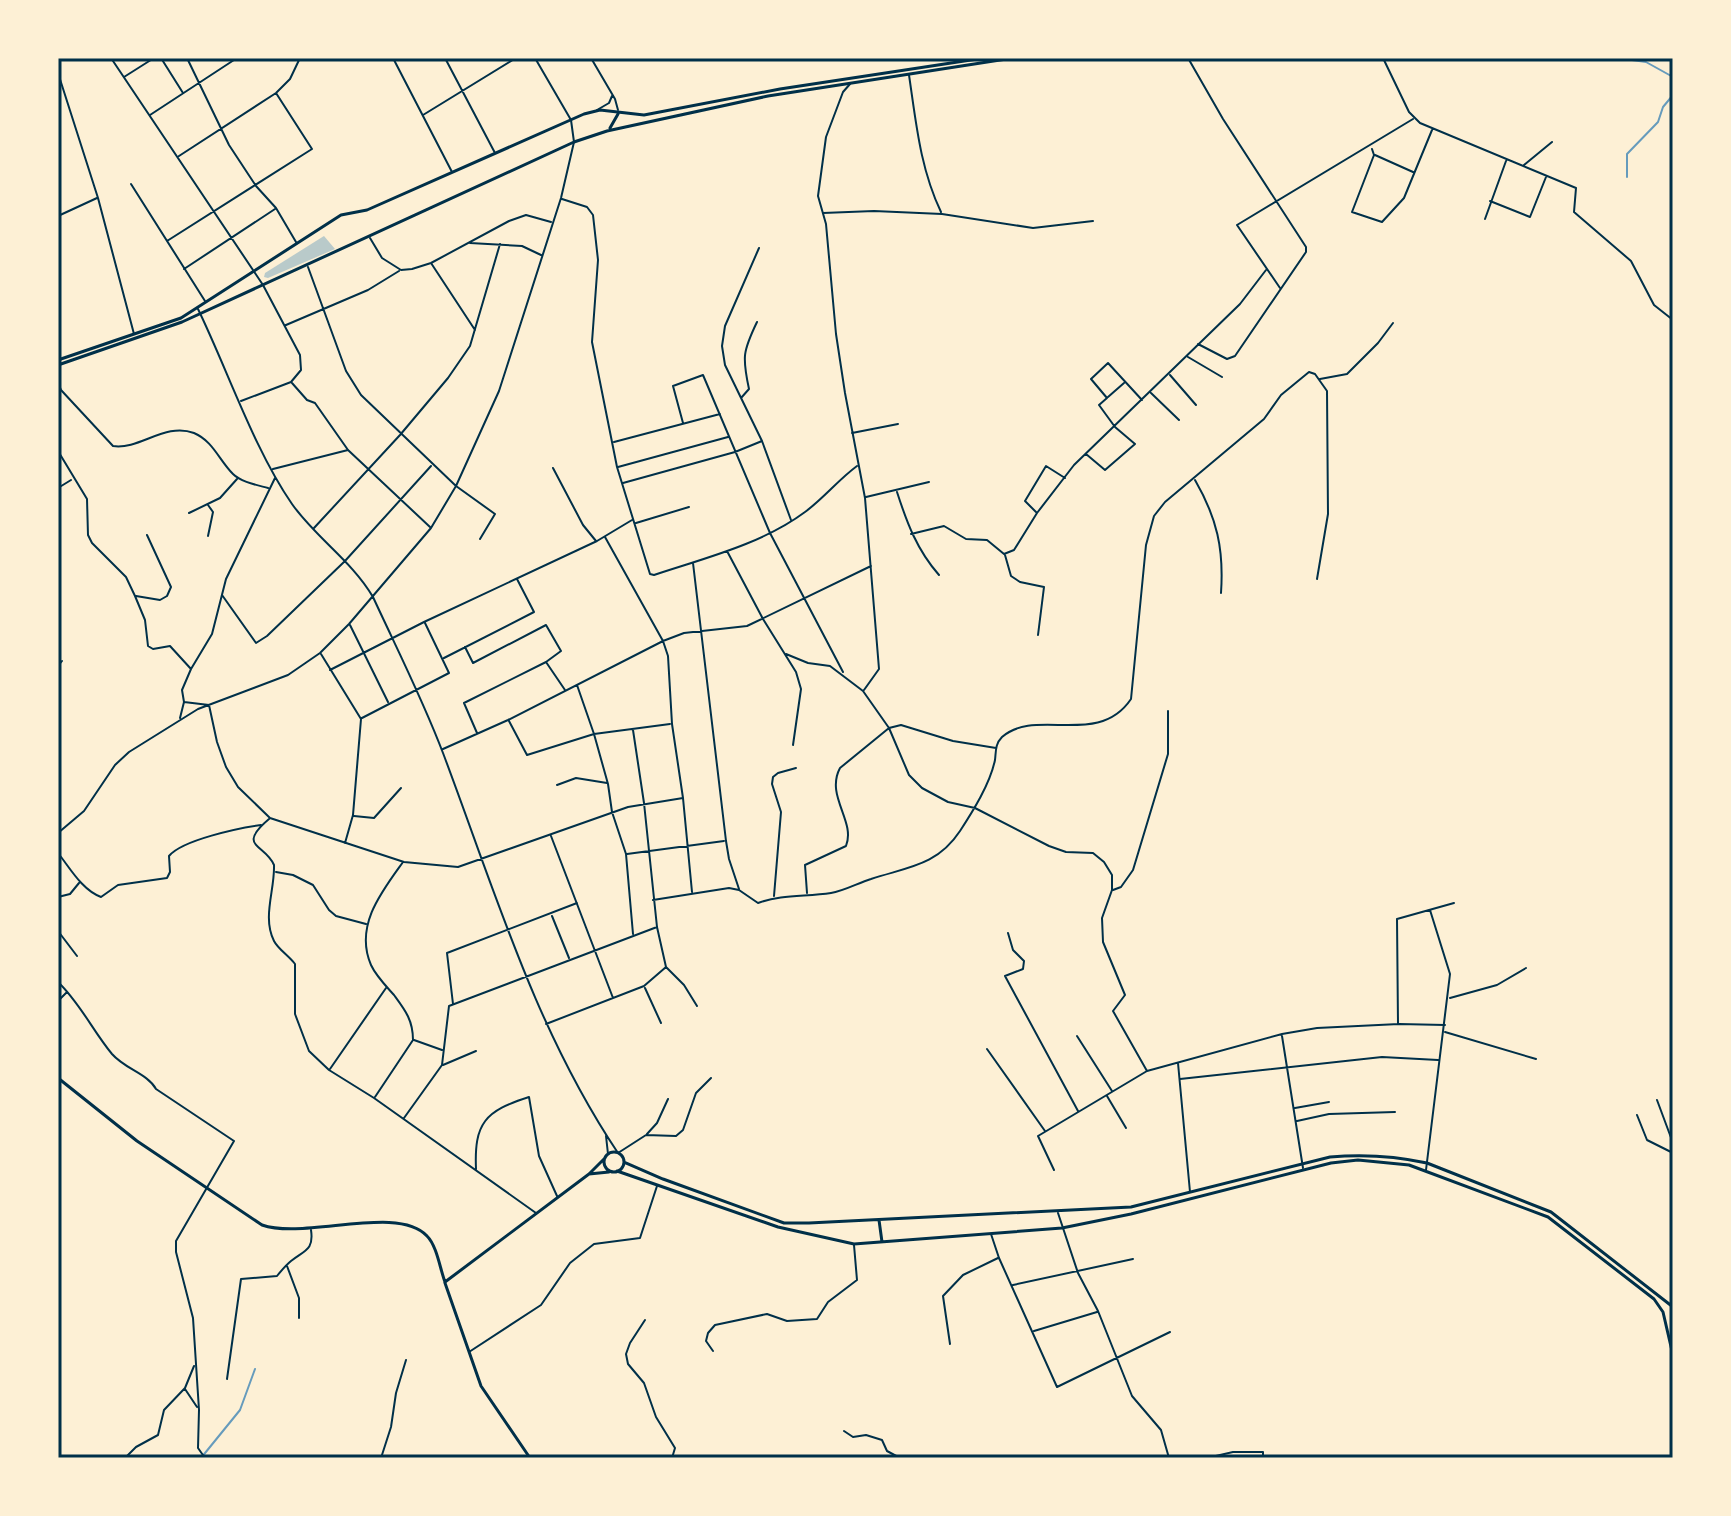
<svg xmlns="http://www.w3.org/2000/svg" width="1731" height="1516" font-family="Karla,sans-serif">
<rect width="100%" height="100%" fill="#fdf0d5"/>
<path fill="#b9caca" d="M324,236L335,249L268,278L264,277L265,273Z"/>
<g fill="none" stroke-linecap="round" stroke-linejoin="round">
<path stroke="#669bbc" stroke-width="2" d="M1618,58L1646,62L1673,77
M1627,177V154L1658,122L1663,107L1673,95
M201,1458L240,1410L255,1369"/>
<path stroke="#003049" stroke-width="2" d="M111,58L263,285L300,355L301,370L291,382L241,401
M161,58L183,93
M187,58L229,145L256,186L276,208L296,242
M393,58L452,172
M445,58L495,153
M591,58L615,99L618,110
M1188,58L1223,119L1306,247V252L1235,356L1227,359L1198,344
M1383,58L1409,112L1420,123L1576,188L1574,212L1631,261L1654,305L1673,320
M58,73L98,198L134,334
M909,75C916,122 920,168 941,212
M124,77L154,58
M850,84L843,92L826,137L818,196L826,224L836,334L845,393L865,498L879,669L864,690
M597,110L609,103L612,96
M150,115L237,58
M423,115L516,58
M1372,149L1374,155L1352,212L1382,222L1404,198L1432,130
M1375,155L1413,172
M179,156L276,93L290,79L300,58
M1524,165L1552,142
M131,184L205,301
M562,199L587,207L593,215L598,260L592,342L617,467L650,574L654,575C705,558 762,544 805,512C824,498 838,480 857,466
M1490,201L1530,217L1546,177
M823,213L874,211L942,214L1033,228L1093,221
M58,216L97,198
M1485,219L1506,161
M370,238L382,258L401,270L412,269L431,263L509,221L526,215L551,222
M167,241L312,149L276,93
M470,243L522,246L541,255
M759,248L725,326L722,346L725,365L762,441L791,520
M431,263L475,330
M308,267L346,371L361,395L456,486L495,514L480,539
M184,269L275,209
M1280,288L1237,225L1413,119
M198,309C228,371 254,449 292,504C316,538 352,561 373,597C397,649 423,700 443,753C495,891 535,1029 618,1153L646,1135L676,1136L683,1130L696,1093L711,1078
M286,325L368,290L399,271
M1188,357L1222,377
M1170,375L1196,405
M1320,379L1347,374L1378,343L1393,323
M58,383L61,390L113,446C140,450 165,422 194,433C213,441 219,460 233,474C241,482 257,485 268,488
M292,383L307,400L315,403L348,450L430,527
M1151,393L1179,420
M1108,397L1124,383
M741,398L749,389C742,357 743,351 757,322
M683,423L673,386L703,375L770,533L843,672
M852,433L898,424
M614,442L720,414
M58,451L87,499L88,535L92,543L126,577L135,596L145,620L148,646L153,649L170,646L191,669
M1086,454L1105,470L1135,444L1115,427L1099,405L1107,398L1091,379L1108,363L1142,400
M618,467L728,437
M553,468L583,525L596,541
M273,469L348,450
M1195,480C1217,518 1224,549 1221,593
M623,483L735,452L762,441
M58,488L71,480
M897,492C907,523 917,550 939,575
M866,497L929,482
M208,505L213,512L208,536
M1036,512L1025,501L1046,466L1065,478
M189,513L220,498L237,479
M636,523L689,507
M314,528L400,435L448,378L470,346L500,244
M911,534L944,526L966,539L987,540L1004,554L1014,550L1037,513L1074,465L1240,304L1266,270
M605,537L663,641L668,656L672,724L683,798L692,892
M727,551L763,619L796,672L801,689L793,745
M1005,555L1011,576L1020,582L1044,587L1038,635
M693,563L726,841L729,859L739,889
M222,595L256,643L267,636L345,561L431,466
M136,596L160,600L167,596L171,587L147,535
M350,625L388,702
M465,647L473,663L546,625L561,651L546,662
M321,654L361,719L353,815L345,843
M786,654L808,663L830,666L863,691L889,728L909,775L922,788L948,802L975,808L1049,846L1066,852L1093,853L1104,862L1112,875V890L1102,918L1103,942L1125,995L1113,1011L1147,1071
M444,658L534,612L517,579
M58,666L62,661
M330,670L424,622L597,541L632,520
M577,685L594,734L608,784L612,812L626,854L633,934
M184,702L209,705L217,742L226,767L238,787L270,818L404,862L458,867L628,807L683,798
M180,718L184,702L182,690L191,669L212,634L226,579L275,478
M362,718L449,673L425,623
M509,721L527,755L594,734L670,724
M633,730L644,803L657,927L666,967L684,985L697,1006
M477,733L464,703L546,662L565,690
M443,749L508,720L663,641L684,633L747,626L871,566
M557,785L576,778L607,783
M354,816L374,818L401,788
M269,819C236,847 265,844 274,865C275,890 262,917 274,941C278,949 289,956 295,964V1014L309,1051L329,1070L374,1098L536,1213
M58,833L84,811L115,765L129,752L198,709L288,675L320,653L349,624L431,528L456,486L499,391L561,198L574,142L571,120L535,58
M551,836L613,998
M58,853C70,868 82,890 101,897L118,885L167,878L170,872L169,856C182,840 239,828 261,825
M627,854L724,841
M276,872L293,875L313,885L329,910L336,916L366,924
M1113,890L1121,887L1133,870L1168,754V711
M807,893L805,865L846,846C856,821 825,796 840,768L889,728L901,725L953,741L996,748
M774,896L781,812L772,784L773,777L778,773L796,768
M58,897L70,894L79,883
M653,900L729,888L739,890L758,903C782,894 806,897 831,893C844,891 858,883 871,879C907,867 937,866 960,831C973,811 990,784 995,760C996,752 995,744 1002,737C1036,707 1098,748 1131,699L1146,545L1154,516L1165,502L1264,419L1281,395L1309,372L1315,374L1327,391L1328,514L1317,579
M552,916L569,958
M58,931L77,956
M1008,933L1013,950L1024,961L1023,969L1005,976L1078,1111
M58,982C80,1003 93,1031 112,1054C125,1069 148,1074 156,1089L234,1141L176,1241V1252L193,1318L199,1410L198,1448L205,1458
M645,988L661,1023
M1450,998L1497,985L1526,968
M58,1001L67,992
M453,1004L447,953L577,903
M1398,1023L1397,919L1454,903
M546,1024L644,986L666,967
M1445,1032L1536,1059
M1077,1036L1112,1091
M1282,1036L1303,1168
M414,1040L442,1050
M987,1049L1045,1131
M1178,1063L1190,1192
M443,1065L476,1051
M330,1069L386,988
M1180,1079L1382,1057L1438,1060
M1107,1096L1126,1128
M375,1097L413,1040C413,1020 405,1010 394,995C386,986 376,976 371,965C354,926 382,891 403,862
M1657,1100L1673,1143
M1295,1108L1329,1102
M1637,1115L1647,1140L1673,1153
M404,1118L442,1065L449,1006L657,927
M1297,1121L1329,1114L1395,1112
M647,1134L657,1123L668,1099
M606,1136L608,1154
M476,1169C474,1123 485,1111 529,1097L539,1156L557,1196
M1054,1170L1038,1136L1147,1071L1282,1034L1317,1028L1399,1024L1445,1025
M1426,1170L1450,974L1430,910
M1058,1213L1078,1273L1098,1311L1132,1396L1161,1430L1169,1458
M991,1234L999,1258L1057,1387L1170,1332
M287,1266L299,1298V1318
M1013,1285L1133,1259
M645,1320L630,1343L626,1354L628,1364L644,1383L656,1417L675,1448L672,1458
M1034,1331L1097,1312
M950,1344L943,1296L963,1275L998,1258
M713,1351L706,1341L708,1333L715,1325L767,1314L787,1321L817,1319L828,1302L857,1280L854,1245
M469,1352L541,1305L570,1263L594,1244L640,1238L657,1186
M227,1379L241,1279L277,1276C281,1271 286,1265 291,1261C305,1250 314,1250 311,1230
M185,1389L197,1407
M844,1431L853,1437L866,1435L882,1440L887,1451L900,1458
M125,1458L136,1447L158,1435L164,1410L185,1388L194,1366
M381,1458L391,1427L396,1393L406,1360
M1207,1458L1233,1452H1263V1458"/>
<path stroke="#003049" stroke-width="3" d="M445,1283L481,1386L530,1458"/>
<path stroke="#003049" stroke-width="3" d="M610,128L618,114
M58,360L181,318L341,215L367,210L584,114L600,110L644,115L780,89L984,58
M58,365L182,322L574,142L607,131L768,96L1013,58
M58,1078L137,1141L262,1225C305,1240 398,1204 427,1236C437,1246 440,1269 445,1282L589,1174L605,1158
M604 1162a10 10 0 1 1 20 0a10 10 0 1 1-20 0Z
M624,1162L663,1179L784,1223H809L1131,1207L1330,1157C1363,1154 1395,1156 1427,1163L1551,1212L1673,1307
M617,1171L778,1227L854,1244L1062,1228L1131,1214L1331,1163L1358,1160L1409,1165L1548,1217L1654,1299L1663,1312L1672,1351
M589,1174L609,1172
M879,1220L882,1242
M1673,1347V1363"/>
</g>
<rect width="1731" height="1516" fill="none" stroke="#fdf0d5" stroke-width="120"/>
<rect x="60" y="60" width="1611" height="1396" fill="none" stroke="#003049" stroke-width="3"/>
</svg>
